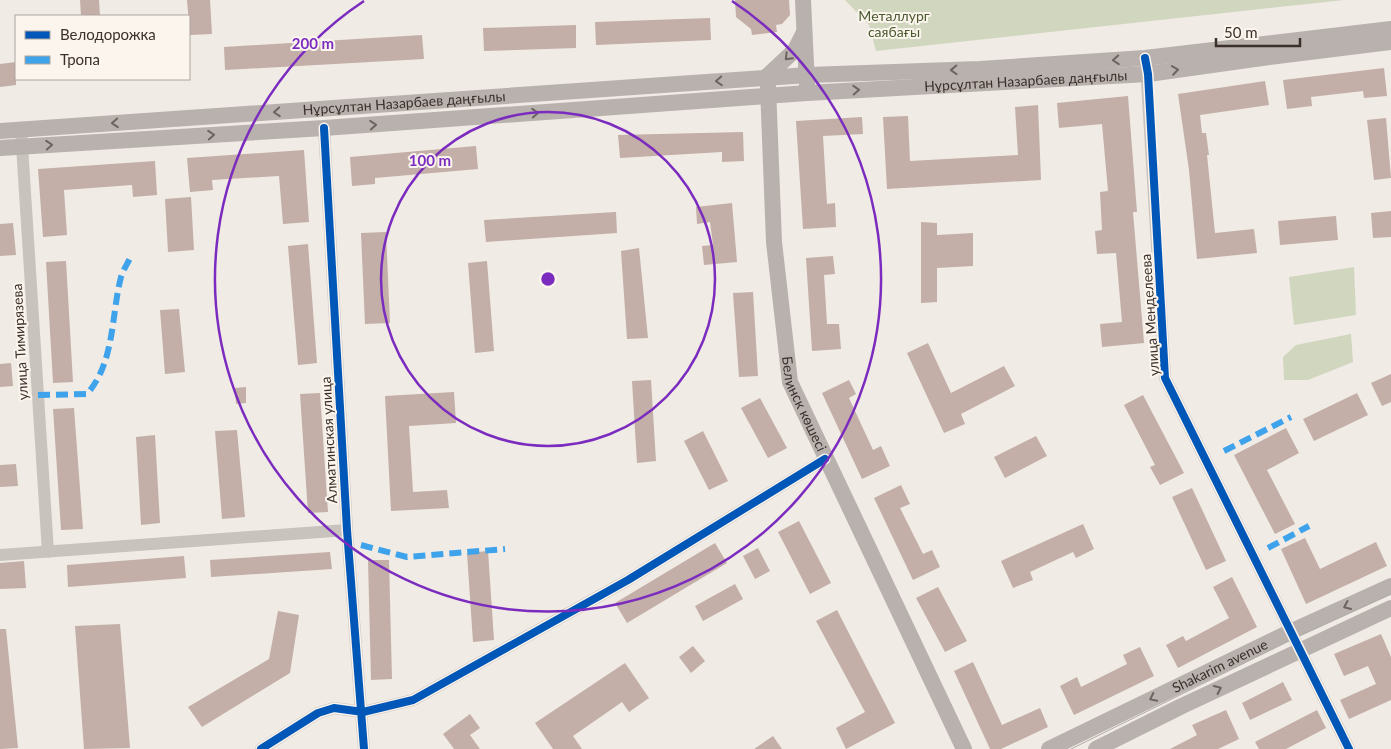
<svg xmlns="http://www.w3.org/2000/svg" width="1391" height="749" font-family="Lato,sans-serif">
<rect width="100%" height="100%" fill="#f0ebe5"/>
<path fill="#d1d6bf" d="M845,0H1344L876,51L869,25Z
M1354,267L1356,315L1294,325L1289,277Z
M1351,334L1353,362L1308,380H1284L1283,357L1296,345Z"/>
<path fill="#c3afa7" d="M80,0H99L100,16H81Z
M187,0H210L212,34L190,35Z
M735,0H789L790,15L782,24L776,25L777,32L752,35L751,29L736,17Z
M710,18L711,40L596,45L595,22Z
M576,25V48L484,51L483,28Z
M422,35L424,59L225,70L224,47Z
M16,62V85L0,87V64Z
M1384,68L1387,96L1364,98L1363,91L1311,97L1312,106L1287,109L1283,80Z
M1265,81L1269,105L1200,115L1202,133H1206L1209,155H1207L1215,233L1254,229L1257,253L1197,259L1189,170L1178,94Z
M1128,96L1137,212H1133L1144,343L1102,347L1100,324L1122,322L1116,253L1097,254L1095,231L1102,230L1100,192L1108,191L1102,124L1059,128L1057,103Z
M1038,105L1041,180L887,189L883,117L908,116L910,161L1018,155L1015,107Z
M862,117L863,134L823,136L827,204L835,203L836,227L803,229L796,121Z
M1386,118L1391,178L1374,180L1367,120Z
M743,132L744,161L722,162V152L620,158L618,135Z
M476,146L478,169L375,178V184L352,186L350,157Z
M304,150L309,222L283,224L279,176L212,180L213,190L190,192L187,158Z
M155,161L157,195L133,197L132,185L64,190L67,235L43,237L38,169Z
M191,197L194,250L168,252L165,199Z
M732,203L737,262L704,265L702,246L713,245L710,222L697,224L696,207Z
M1391,211V237L1373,238L1371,213Z
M616,212L617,233L486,242L484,220Z
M1336,216L1338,240L1280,245L1278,221Z
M921,222L937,223V235L973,233V266L937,268V302L921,303Z
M13,223L16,255L0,256V224Z
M386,232L390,323L365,324L361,233Z
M308,244L317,363L298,365L288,246Z
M639,248L648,338L627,339L621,251Z
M833,256L835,274L824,275L827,324H839L841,349L812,351L806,258Z
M66,261L73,382L53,383L46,262Z
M487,261L494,351L475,353L468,263Z
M753,292L758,376L739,377L733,293Z
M179,309L185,372L165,374L160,310Z
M928,343L951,393L1004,366L1015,386L961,414L965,424L944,433L907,353Z
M11,363L13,386L0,387V364Z
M1391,374V402L1382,406L1371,383Z
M651,380L656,461L637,463L632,381Z
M849,380L856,394L849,398L873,450L881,446L890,466L862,479L822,393Z
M246,387V403L236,404L235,388Z
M454,392L456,423L409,426L413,492L447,490L449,508L391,511L385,396Z
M320,393L328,512L308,513L300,394Z
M1357,393L1368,415L1314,441L1303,419Z
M1143,395L1184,473L1160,485L1150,467L1155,465L1124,405Z
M760,398L787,448L768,458L741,408Z
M74,408L83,529L61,530L53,409Z
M1286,428L1299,453L1267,470L1295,524L1275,534L1234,455Z
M237,430L245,517L222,519L215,431Z
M703,431L728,481L709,490L684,441Z
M155,435L160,523L141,525L136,437Z
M1036,436L1047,456L1005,478L994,457Z
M16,464L18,486L0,487V465Z
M901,485L910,504L900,508L923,554L932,550L940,567L913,580L874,498Z
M1192,488L1226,561L1206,570L1172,497Z
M799,521L831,583L810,594L778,532Z
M1083,524L1094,549L1076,558L1073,552L1030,572L1033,580L1013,588L1001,561Z
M1305,538L1320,569L1376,542L1387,566L1306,604L1281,549Z
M715,543L727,563L627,623L615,603Z
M758,548L770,571L755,579L743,556Z
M488,551L494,640L473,642L467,553Z
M330,552L332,569L211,577L210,560Z
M184,556L186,578L68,587L67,565Z
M368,560H389L392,679L371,680Z
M24,561L26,588L0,589V563Z
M1232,577L1257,627L1178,668L1166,645L1183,636L1186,641L1229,618L1213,587Z
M735,584L743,599L703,621L695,606Z
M938,587L967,641L945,652L916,598Z
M837,610L895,723L846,749L836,728L865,712L816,621Z
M278,611L299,615L290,673L202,727L188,707L269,659Z
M120,624L130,748L84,749L75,626Z
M0,629H6L18,748L0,749Z
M1381,634L1391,657V700L1349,719L1340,700L1376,684L1368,666L1344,676L1334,654Z
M693,646L705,661L691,673L679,657Z
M1140,647L1154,676L1074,715L1060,686L1077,677L1081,687L1127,664L1123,655Z
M973,662L1002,725L1040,708L1048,727L1001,749H990L954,671Z
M625,663L649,698L629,712L622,702L573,736L582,749H553L535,723Z
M1283,682L1292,700L1250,720L1242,703Z
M1226,710L1239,739L1218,749H1170L1197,735L1192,725Z
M1317,710L1326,728L1286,749H1259L1255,742Z
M470,714L480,728L470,735L480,749H454L443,734Z
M773,736L782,749H754Z"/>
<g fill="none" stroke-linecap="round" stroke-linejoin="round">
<path stroke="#c9c3be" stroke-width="12" d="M1146,65L1165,378L1349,749
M324,128L347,530L364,749
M21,130L48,552
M0,555L347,530
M261,749L318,713L334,708L363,712L413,700L628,580L825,459"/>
<g stroke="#b8b1ad" stroke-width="16">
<path d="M803,0L807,85"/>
<path d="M764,79L795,50L804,32"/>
<path id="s1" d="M768,87L774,242L790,382L964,749"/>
<path id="s2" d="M0,131L808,75L980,69L1145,58L1391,29"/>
<path id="s3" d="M0,148L324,128L807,93L1148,74L1269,57L1391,42"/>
<path id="s4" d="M1049,749L1292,631L1391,586"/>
<path d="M1096,749L1182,706L1391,608"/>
</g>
<path stroke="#b1aca8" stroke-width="1" d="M1071,749L1295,638L1391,594"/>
<path stroke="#3fa3eb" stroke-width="6" stroke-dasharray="12 6" stroke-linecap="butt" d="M38,395L87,394C115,362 111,316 121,277C123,270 128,263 131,256
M1224,451L1291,417
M361,545L407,557L505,549
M1268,548L1309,526"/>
<defs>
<path id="cycleway" d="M1145,58L1148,74L1165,378L1349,749
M324,128L347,530L364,749
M261,749L318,713L334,708L363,712L413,700L628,580L825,459"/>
</defs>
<use href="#cycleway" stroke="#fbf5ee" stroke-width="11"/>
<use href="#cycleway" stroke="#0057b8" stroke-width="8"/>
</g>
<defs><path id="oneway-chevron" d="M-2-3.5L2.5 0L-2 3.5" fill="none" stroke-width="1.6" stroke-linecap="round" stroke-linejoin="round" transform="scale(1.25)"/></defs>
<g stroke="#6d645f">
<use href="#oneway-chevron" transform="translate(788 57) rotate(135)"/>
<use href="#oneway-chevron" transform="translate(1116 60) rotate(176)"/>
<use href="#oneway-chevron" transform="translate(954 70) rotate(178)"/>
<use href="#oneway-chevron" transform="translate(1175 70) rotate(-8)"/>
<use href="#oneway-chevron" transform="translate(719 81) rotate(176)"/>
<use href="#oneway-chevron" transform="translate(856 90) rotate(-3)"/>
<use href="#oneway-chevron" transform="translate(277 112) rotate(176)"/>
<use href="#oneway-chevron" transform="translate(535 113) rotate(-4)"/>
<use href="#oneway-chevron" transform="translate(115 123) rotate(176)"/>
<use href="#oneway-chevron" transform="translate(373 125) rotate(-4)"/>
<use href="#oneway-chevron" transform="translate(211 135) rotate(-4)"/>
<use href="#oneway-chevron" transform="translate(49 145) rotate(-4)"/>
<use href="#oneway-chevron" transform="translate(1347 606) rotate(156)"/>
<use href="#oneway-chevron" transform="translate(1218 689) rotate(-25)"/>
<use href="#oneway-chevron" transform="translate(1153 698) rotate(154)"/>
</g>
<g fill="none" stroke="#7b2cbf" stroke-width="2.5">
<circle cx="548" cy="279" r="167"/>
<path d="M732 1A333 333 0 1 1 364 1"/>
</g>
<g text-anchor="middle" stroke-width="4" stroke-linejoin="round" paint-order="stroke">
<g font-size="14" fill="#4a5a2e" stroke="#fbf5ee">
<text x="894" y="21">Металлург<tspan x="894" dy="16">саябағы</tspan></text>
</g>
<g font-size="14" fill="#3b302b" stroke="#fbf5ee">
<text dy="5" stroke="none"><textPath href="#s3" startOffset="1028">Нұрсұлтан Назарбаев даңғылы</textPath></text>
<text dy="5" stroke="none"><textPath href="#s2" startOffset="405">Нұрсұлтан Назарбаев даңғылы</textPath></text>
<text transform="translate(1150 315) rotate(-94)" y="5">улица Менделеева</text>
<text transform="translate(20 342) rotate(-93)" y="5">улица Тимирязева</text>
<text dy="5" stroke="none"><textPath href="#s1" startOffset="321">Белинск көшесі</textPath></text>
<text transform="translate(329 440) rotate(-93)" y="5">Алматинская улица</text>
<text dy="5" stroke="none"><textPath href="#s4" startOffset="190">Shakarim avenue</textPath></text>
</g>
</g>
<circle cx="548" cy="279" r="8" fill="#7b2cbf" stroke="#fbf5ee" stroke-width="2.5"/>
<g font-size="15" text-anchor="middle" font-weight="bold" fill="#7b2cbf" stroke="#fbf5ee" stroke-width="4" stroke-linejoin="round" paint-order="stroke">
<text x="313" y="49">200 m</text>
<text x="430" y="166">100 m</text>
</g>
<rect x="15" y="15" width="175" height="65" fill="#fbf5ee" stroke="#aea6a0"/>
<rect x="25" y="31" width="25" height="8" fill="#0057b8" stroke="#aea6a0"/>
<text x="60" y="40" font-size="15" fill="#3b302b">Велодорожка</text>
<rect x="25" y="56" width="25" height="8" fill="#3fa3eb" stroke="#aea6a0"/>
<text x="60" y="65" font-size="15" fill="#3b302b">Тропа</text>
<path d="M1216 38v8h84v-8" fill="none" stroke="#3b302b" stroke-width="2.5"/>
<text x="1224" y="38" font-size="15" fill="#3b302b" stroke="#fbf5ee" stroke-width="4" paint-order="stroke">50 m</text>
</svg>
